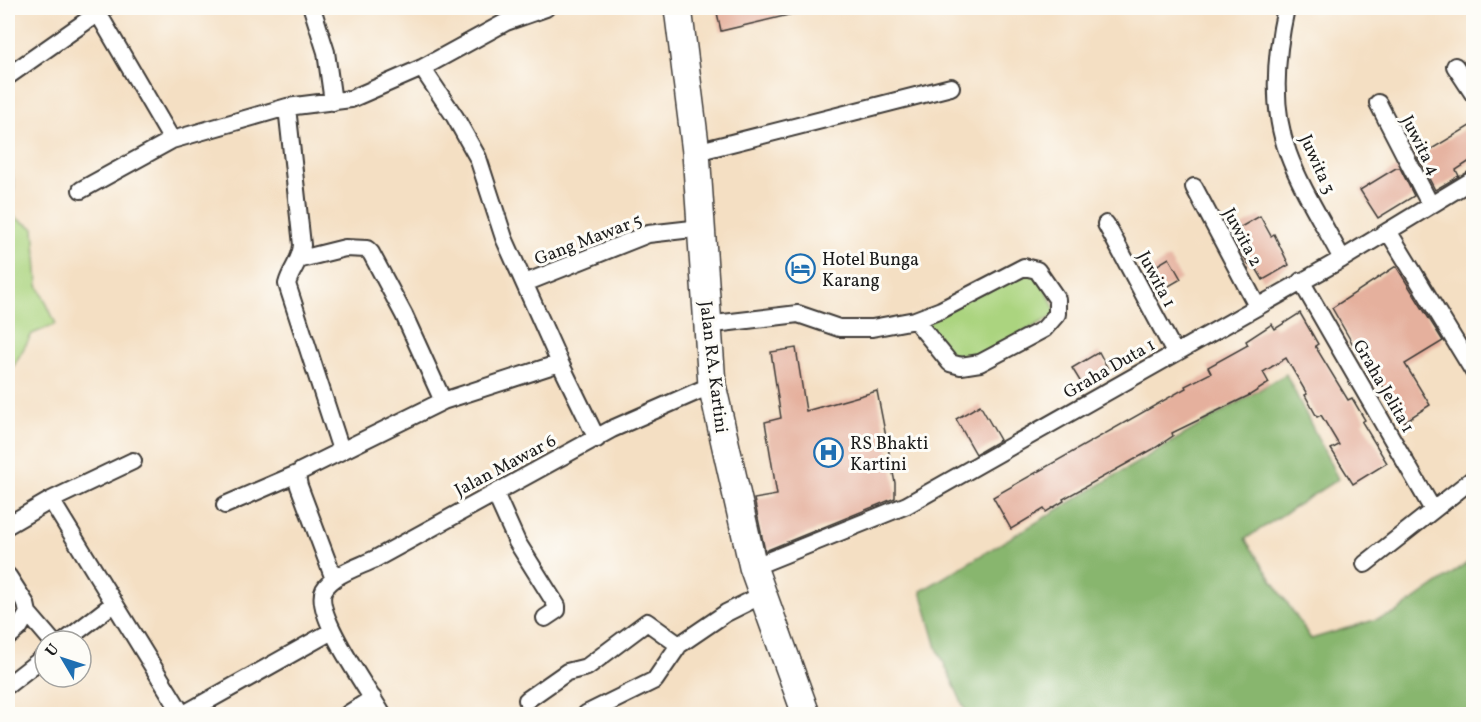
<svg xmlns="http://www.w3.org/2000/svg" width="1481" height="722" font-family="Vollkorn,serif">
<rect width="100%" height="100%" fill="#fdfcf7"/>
<filter id="ink" filterUnits="userSpaceOnUse"><feTurbulence type="fractalNoise" baseFrequency=".0167" numOctaves="2"/><feDisplacementMap in="SourceGraphic" scale="12" xChannelSelector="R" yChannelSelector="G"/><feConvolveMatrix kernelMatrix="1 2 1 2 8 2 1 2 1" color-interpolation-filters="sRGB"/></filter>
<filter id="wash" filterUnits="userSpaceOnUse"><feTurbulence type="fractalNoise" baseFrequency=".008" numOctaves="4" result="noise"/><feDisplacementMap in="SourceGraphic" scale="24" xChannelSelector="R" yChannelSelector="G"/><feGaussianBlur stdDeviation="1.35" result="paint"/><feColorMatrix in="noise" values="0 0 0 0 0 0 0 0 0 0 0 0 0 0 0 0 0 1.4 0 .05"/><feComposite in="paint" operator="in"/></filter>
<g filter="url(#wash)">
<rect width="100%" height="100%" fill="#f4dfc3"/>
<path fill="#abd47f" stroke="#64784e" stroke-width="1.5" d="M10,215L34,228L38,285L56,324L32,334L8,376V220Z
M1037,270L1057,314L961,366L915,320Z"/>
<path fill="#88b66e" stroke="#526945" stroke-width="1.5" d="M1286,374L1338,479L1245,539L1311,639L1394,614L1473,559V714H967L937,648L921,591Z"/>
<path fill="#75baec" stroke="#486b84" stroke-width="1.5" d="M8,151L14,187L8,221Z"/>
<g id="blocks">
<path fill="#e5b09d" d="M716,8H797V13L721,31Z
M1473,124V159L1456,170L1459,176L1435,190L1418,157Z
M1396,168H1400L1414,196L1378,218L1360,190Z
M1260,216L1271,236L1274,234L1289,265L1263,280L1253,263L1249,265L1230,233Z
M1169,258L1181,279L1155,294L1144,273Z
M1396,266L1443,341L1405,364L1430,405L1404,422L1366,357L1362,360L1332,308Z
M1300,313L1318,344L1315,346L1348,400L1352,398L1365,420L1362,422L1387,463L1353,484L1331,449L1339,445L1321,415L1317,417L1305,395L1307,394L1286,358L1263,372L1269,383L1250,395L1172,433L1173,436L1155,448L1063,499L1064,501L1046,512L1044,509L1011,529L993,497L1186,388L1185,386L1211,373L1208,367L1248,345L1246,341L1272,324L1275,329Z
M796,348L806,411L877,391L895,483V498L765,551L754,499L777,495L765,422L781,418L771,352Z
M1099,352L1109,371L1083,386L1072,368Z
M980,405L1000,440L976,454L956,419Z"/>
</g>
</g>
<g filter="url(#ink)">
<use href="#blocks" fill-opacity="0" stroke="#3c3935" stroke-width="1.5"/>
<g fill="none" stroke-linecap="round" stroke-linejoin="round">
<defs>
<path id="street" d="M95,8L172,140
M312,8L326,52L333,102
M1286,8C1276,53 1271,108 1288,153C1301,189 1324,224 1342,259
M1455,66L1474,95
M422,68L455,117L478,158L504,238L560,363
M8,76L105,8
M1378,103L1430,204
M287,107L302,245C301,261 291,269 287,284L341,450
M696,152L951,87
M1194,187L1257,306
M81,190L172,140L287,107L351,99L422,68L506,22L546,8
M1106,224L1175,353
M1388,231L1474,372
M301,259L345,248L367,249L371,253L404,315L443,401
M1301,281L1433,510
M525,283L648,234L701,228
M706,325L798,314L839,328H872L915,320L941,310L1024,267L1037,270L1057,299V314L1044,329L980,363L961,366L950,363L915,320
M495,493L517,542L557,606V610L545,618
M51,500L182,714
M225,505L299,473
M8,525L51,500L133,461
M1365,564L1474,478
M753,567L907,505L1342,259L1474,179
M8,576L26,604L28,613L19,628L8,637
M334,579L299,486L297,476L301,471L443,401L560,363L597,439
M28,613L52,641
M65,641L113,604
M8,685L45,656
M527,700L567,672L587,667L647,622L679,645
M184,714L332,631
M348,714L373,698
M382,714C370,692 312,613 324,590C333,574 359,567 375,559L612,429L712,385
M586,714L655,680L679,645L726,613L762,595"/>
<path id="primary" d="M678,8L696,152L712,385L753,567L806,714"/>
</defs>
<use href="#street" stroke="#3c3935" stroke-width="20"/>
<use href="#primary" stroke="#3c3935" stroke-width="30"/>
<use href="#street" stroke="#fff" stroke-width="16"/>
<use href="#primary" stroke="#fff" stroke-width="27"/>
</g>
</g>
<defs>
<symbol id="hotel-ring" viewBox="-11 -11 22 22"><circle r="9.5" fill="#fdfcf7" stroke="#1f6fb2" stroke-width="1.5"/><path d="M-6-4.5h1.5V1H6V5H4.5V3h-9V5H-6ZM-4 0a1.8 1.8 0 1 1 3.6 0ZM.5 0V-2.5h3Q6-2.5 6 0Z" fill="#1f6fb2"/></symbol>
<symbol id="hospital-ring" viewBox="-11 -11 22 22"><circle r="9.5" fill="#fdfcf7" stroke="#1f6fb2" stroke-width="1.5"/><path d="M-5-5h3v3.5h4V-5h3V5h-3V1.5h-4V5h-3Z" fill="#1f6fb2"/></symbol>
</defs>
<g fill-rule="evenodd">
<use href="#hotel-ring" x="784" y="252" width="33" height="33"/>
<use href="#hospital-ring" x="812" y="436" width="33" height="33"/>
</g>
<g text-anchor="middle" stroke-width="6" stroke-linejoin="round" paint-order="stroke">
<g font-size="18" fill="#1c1c1c" stroke="#fdfcf7">
<text transform="translate(1421 145) rotate(63)" y="6">Juwita 4</text>
<text transform="translate(1318 164) rotate(66)" y="6">Juwita 3</text>
<text transform="translate(1243 237) rotate(62)" y="6">Juwita 2</text>
<text transform="translate(588 239) rotate(-21)" y="6">Gang Mawar 5</text>
<text transform="translate(1157 279) rotate(62)" y="6">Juwita 1</text>
<text transform="translate(714 367) rotate(83)" y="6">Jalan RA. Kartini</text>
<text transform="translate(1109 368) rotate(-30)" y="6">Graha Duta 1</text>
<text transform="translate(1384 386) rotate(60)" y="6">Graha Jelita 1</text>
<text transform="translate(505 465) rotate(-28)" y="6">Jalan Mawar 6</text>
</g>
<g font-size="18" fill="#1c1c1c" stroke="#fdfcf7" text-anchor="start">
<text x="822" y="265">Hotel Bunga<tspan x="822" dy="21">Karang</tspan></text>
<text x="850" y="449">RS Bhakti<tspan x="850" dy="21">Kartini</tspan></text>
</g>
</g>
<rect width="1481" height="722" fill="none" stroke="#fdfcf7" stroke-width="30"/>
<g transform="translate(63 659) rotate(309)"><circle r="28" fill="#fdfcf7" stroke="#a3a29f" stroke-width="1.5"/>
<path d="M0-4.5L10 22L0 15L-10 22Z" fill="#1f6fb2"/>
<text y="-9" font-size="16" font-weight="bold" text-anchor="middle" fill="#1c1c1c">U</text>
</g>
</svg>
